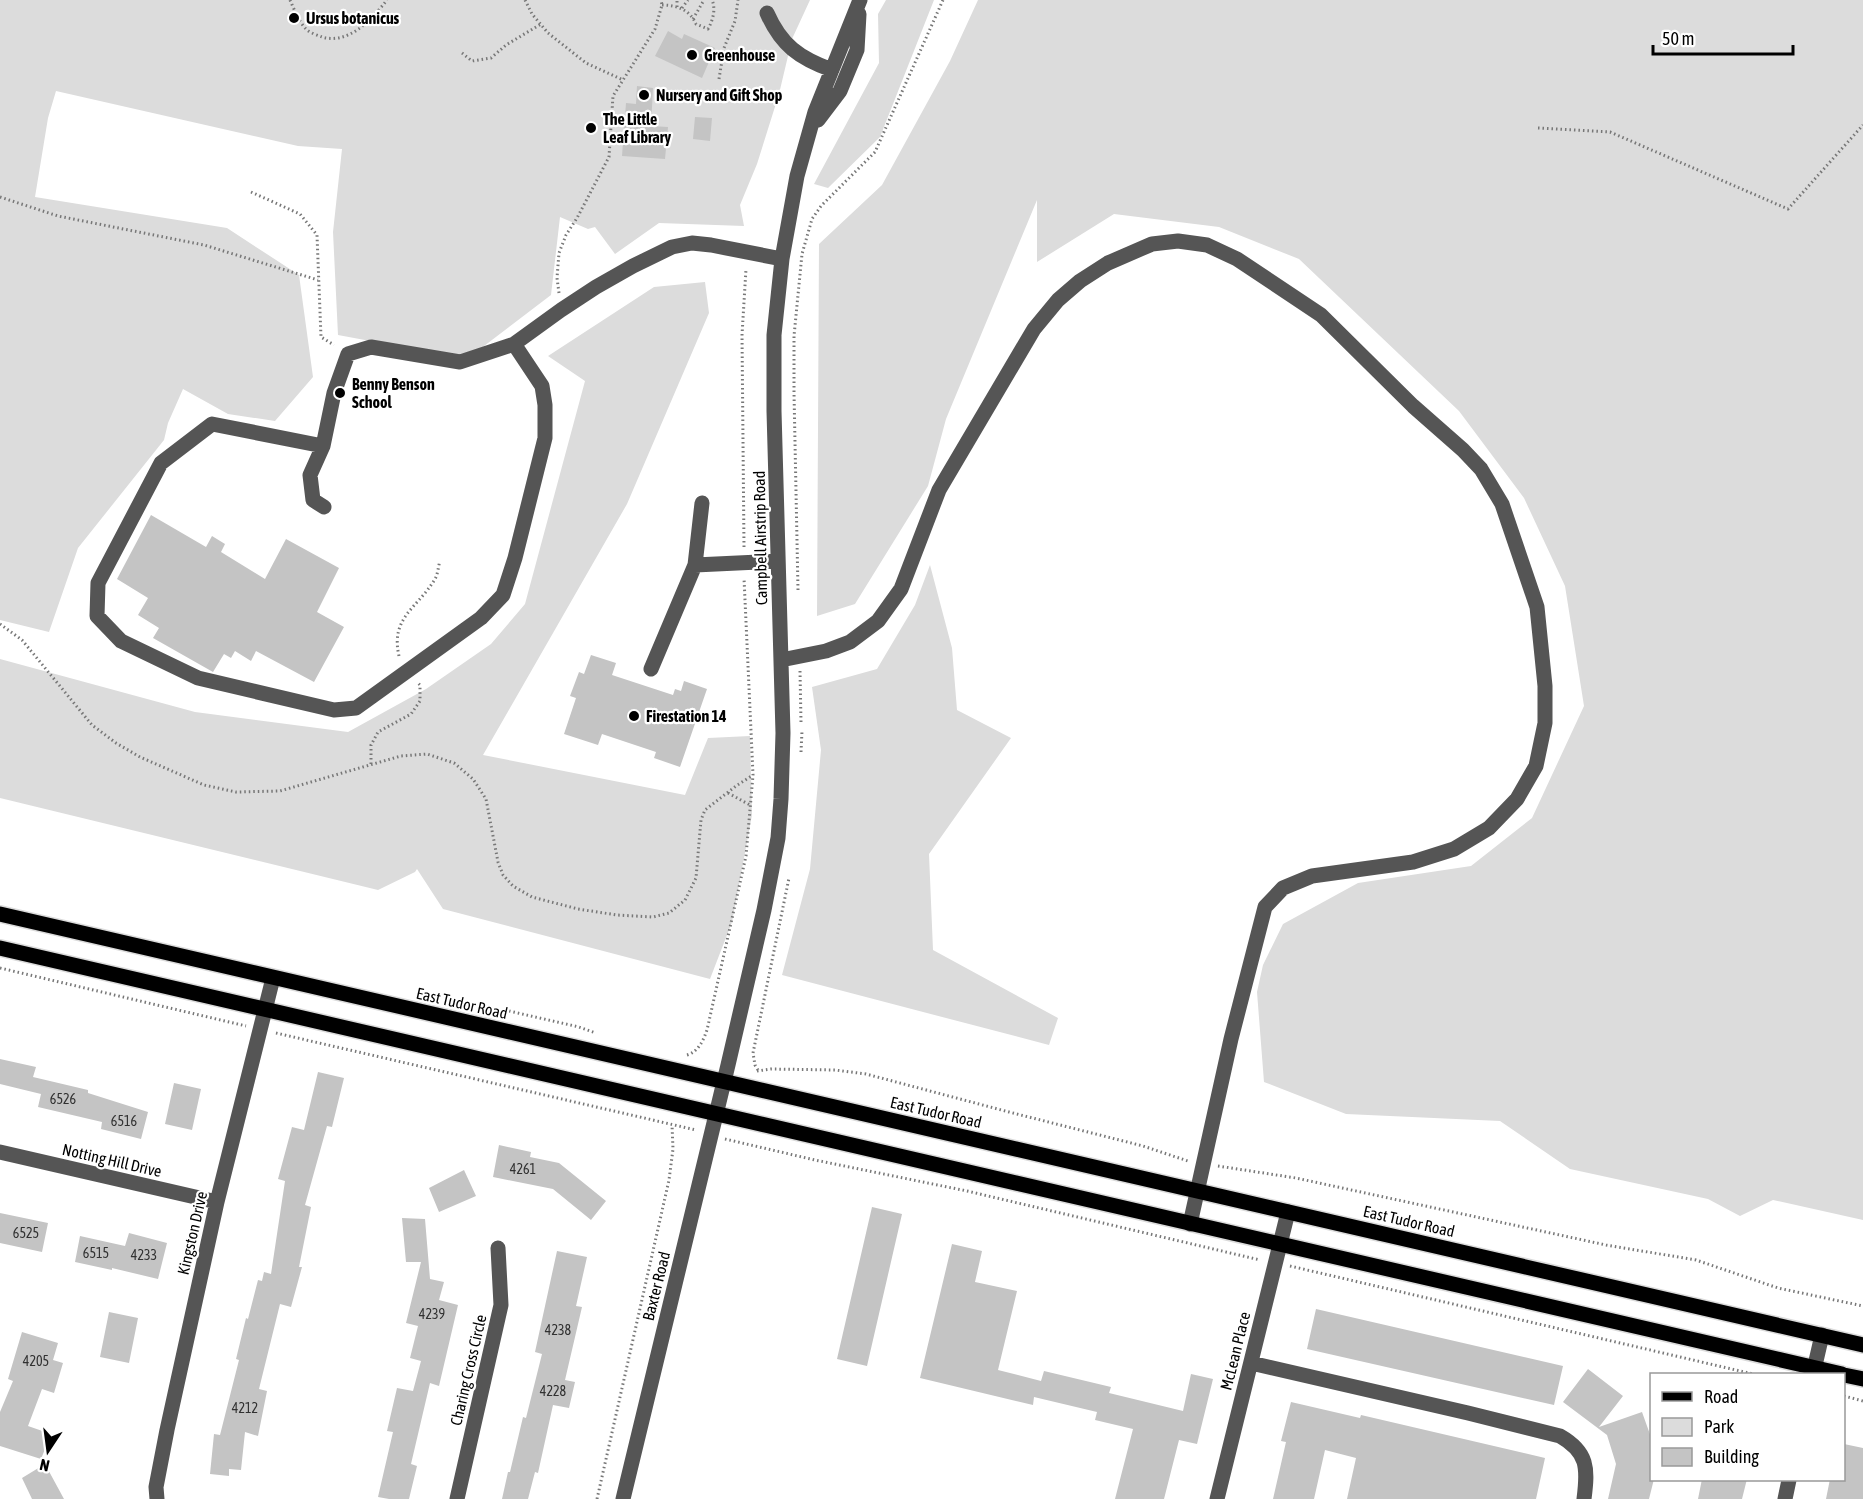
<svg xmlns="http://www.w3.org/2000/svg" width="1863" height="1499" font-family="'Asap Condensed',sans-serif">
<rect width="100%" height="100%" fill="#fff"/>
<path fill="#dcdcdc" d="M0,0H810L792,39L779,94L757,164L740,205L744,226L659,223L615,254L595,227L588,229L560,217L551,295L467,359L338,335L333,232L342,149L298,146L56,91L48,118L35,197L227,228L299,275L313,377L275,421L228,414L183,389L168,423L164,440L78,548L49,632L0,620Z
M886,0H934L880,137L828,188L814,184L879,63L878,14Z
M978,0H1863V1220L1773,1200L1740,1216L1708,1199L1570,1169L1500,1121L1346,1114L1264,1082L1257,992L1263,965L1283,924L1358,883L1471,866L1532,818L1584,706L1565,586L1524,498L1459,411L1299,259L1219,227L1114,214L1037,262V200L946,419L928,486L855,604L817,616L819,244L882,185L950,61Z
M705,282L709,313L627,504L483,755L685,795L708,738L750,736L752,815L732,922L710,979L443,909L417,869L415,872L378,890L0,798V659L195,712L348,732L426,689L491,644L525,604L585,381L548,356L654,287Z
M930,565L952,648L957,710L1011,738L929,854L933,950L1058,1018L1049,1045L782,975L810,869L821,750L812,687L877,669L915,605Z"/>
<path fill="#c4c4c4" d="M668,31L682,39L684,34L715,48L702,78L655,56Z
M637,86L653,88L651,126L668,127L665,159L622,156L626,103L636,104Z
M695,117L712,118L710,141L693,139Z
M151,515L206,547L212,536L225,544L221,552L265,579L286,539L339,568L317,612L344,627L314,682L256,651L251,661L235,651L231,658L224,654L213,672L153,638L159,628L138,615L148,598L117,579Z
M591,655L616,663L612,675L673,695L675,689L681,691L684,681L707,689L680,767L654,758L656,752L602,734L598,745L564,734L576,698L570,696L579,672L584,674Z
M0,1059L36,1067L33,1077L88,1090V1093L148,1112L141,1139L101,1129L102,1122L38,1107L41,1094L0,1084Z
M318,1072L344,1078L332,1127L327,1126L305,1205L311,1207L299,1267H302L291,1307L280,1304L259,1389L267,1391L258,1436L245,1432L241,1470L229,1469V1476L210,1474L214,1434L220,1435L239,1360L236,1359L246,1318L248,1319L258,1280L262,1281L264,1272L271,1274L285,1181L278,1179L292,1127L304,1130Z
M174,1083L201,1089L192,1130L165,1124Z
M499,1145L531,1152L530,1157L559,1163L606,1201L591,1220L553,1189L493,1177Z
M464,1170L476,1196L439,1212L429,1188Z
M872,1207L902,1214L867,1366L837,1359Z
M0,1213L48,1223L42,1252L0,1243Z
M402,1218L425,1219L430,1279L444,1282L439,1300L458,1305L439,1386L430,1383L411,1464L417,1466L409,1499H389L378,1497L393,1432L387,1431L397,1388L413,1391L421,1361L410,1358L418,1326L406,1323L421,1262H406Z
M129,1233L167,1243L158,1279L112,1268V1270L75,1262L80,1236L125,1246Z
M952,1244L982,1251L975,1282L1017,1291L998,1370L1041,1381L1044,1371L1111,1387L1109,1393L1183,1411L1191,1374L1213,1379L1197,1444L1179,1440L1164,1499H1115L1133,1429L1095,1420L1097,1412L1034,1397L1033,1405L920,1378Z
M557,1251L587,1257L576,1306L582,1307L565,1380L575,1382L569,1408L553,1405L538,1473L535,1472L528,1499H502L508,1472H510L523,1417L526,1418L542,1354L535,1352Z
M1316,1309L1563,1366L1554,1405L1307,1349Z
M109,1312L138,1318L129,1363L100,1357Z
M22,1332L58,1343L53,1360L63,1363L54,1393L42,1389L28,1426L51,1434L41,1459L0,1446V1412L13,1381L8,1379Z
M1588,1369L1623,1396L1599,1427L1642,1412L1652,1440V1479H1654L1649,1499H1608L1616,1464L1607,1435L1563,1402Z
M1291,1402L1360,1418L1361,1415L1545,1458L1536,1499H1347L1356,1458L1325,1450L1314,1499H1273L1286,1442L1281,1441Z
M1844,1444L1863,1448V1499H1826L1830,1479H1844Z
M45,1464L64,1499H32L22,1478Z
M1702,1479H1747L1742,1499H1698Z"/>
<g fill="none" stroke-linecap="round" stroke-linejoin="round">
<defs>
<path id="major" d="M0,914L1863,1345
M0,948L1842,1374
M1844,1375L1863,1379"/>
</defs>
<use href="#major" stroke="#dbdbdb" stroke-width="18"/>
<path stroke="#777" stroke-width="3" stroke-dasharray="1.5 3" stroke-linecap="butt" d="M290,0C294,9 299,22 306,29C310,33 317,35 322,37C349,45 372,19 387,0
M525,0L532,14L548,33L586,63L623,80
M662,5C677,5 690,10 696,24L708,29C713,20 716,9 712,0
M677,7V0
M682,8L688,0
M693,19L704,0
M462,53L472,61L491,58L506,45L541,24
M719,79L724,48L735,21L738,0
M1538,128L1610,132L1788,209L1863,125
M251,192L300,214L317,235L321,337L334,345
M0,197L58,216L204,245L318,280
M559,293L557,278L559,253L566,235L577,218L609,157L613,96L655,29L662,5L661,0
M744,547L742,335L746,269
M798,590L794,393V336L802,254L812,219L821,206L875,152L943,0
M0,624L22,640L92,725L116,743L140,757L204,785L236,792L280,791L401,756L427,754L454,763L473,779L486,799L498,862L503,875L513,886L532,897L578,909L617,915L653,917L669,913L685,900L696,878L701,820L705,810L736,786L753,775
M399,656C390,617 418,608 435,579C438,574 438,567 440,561
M800,671L801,722
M801,752L802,731
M371,764V745L378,732L411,714L420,701V685L418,683
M728,793L750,805
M0,968L246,1026
M509,1011L579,1027L596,1033
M276,1033L696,1130
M687,1055C698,1052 703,1041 707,1030L746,856L753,775L744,578
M758,1070L755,1065L753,1053L789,878
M757,1071L771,1069L835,1070L866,1074L1009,1112L1143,1146L1188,1161
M725,1139L815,1160L967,1191L1260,1260
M1218,1166L1296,1178L1606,1245L1696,1260L1778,1288L1863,1306
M1290,1266L1753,1374
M1844,1396L1863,1401
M597,1499L669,1180L673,1149L672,1125"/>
<path stroke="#555" stroke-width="15" d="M767,13C781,45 799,58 832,70
M818,120L840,91L857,50L859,14
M323,446L212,424L161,463L98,583L97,616L121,641L198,678L334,710L356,708L481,618L503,595L515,558L545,438V405L542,386L514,344
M324,507L313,500L310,475L323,446L334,393L348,354L371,347L460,362L514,344L561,310L596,287L633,266L672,247L692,243L711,245L782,259
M695,565L702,503
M781,660L826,651L850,642L878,621L901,589L939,490L1034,329L1058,300L1080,281L1108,263L1152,244L1178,241L1207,245L1237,259L1321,315L1413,406L1463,450L1481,469L1502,504L1537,607L1545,686V723L1536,766L1517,799L1489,828L1454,849L1413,862L1312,876L1283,888L1265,907L1231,1039L1190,1224
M651,669L695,565L778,561
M0,1152L217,1202
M1251,1363L1468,1413L1560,1436C1588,1452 1588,1468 1584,1499
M1813,1374L1822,1335
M157,1499L156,1487L167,1430L217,1202L273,978
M457,1499L501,1305L498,1248
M623,1499L728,1065L764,910L778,838L781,799L783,733L774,411V335L782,259L797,176L815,112L860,0
M1217,1499L1288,1212
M1785,1499L1789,1480"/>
<use href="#major" stroke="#000" stroke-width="15"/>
</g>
<g fill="#000" stroke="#fff" stroke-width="2">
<circle cx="294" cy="18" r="6"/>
<circle cx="692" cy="55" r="6"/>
<circle cx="644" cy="95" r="6"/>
<circle cx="591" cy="128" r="6"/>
<circle cx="340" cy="393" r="6"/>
<circle cx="634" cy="716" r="6"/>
</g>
<g text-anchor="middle" stroke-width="4.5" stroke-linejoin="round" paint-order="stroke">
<g font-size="14" fill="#313131">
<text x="63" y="1104">6526</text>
<text x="124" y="1126">6516</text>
<text x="523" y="1174">4261</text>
<text x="26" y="1238">6525</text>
<text x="96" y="1258">6515</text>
<text x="144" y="1260">4233</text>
<text x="432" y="1319">4239</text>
<text x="558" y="1335">4238</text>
<text x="36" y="1366">4205</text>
<text x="553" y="1396">4228</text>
<text x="245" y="1413">4212</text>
</g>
<g font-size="16" font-weight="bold" fill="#000" stroke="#fff" text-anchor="start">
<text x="306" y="24">Ursus botanicus</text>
<text x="704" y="61">Greenhouse</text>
<text x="656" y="101">Nursery and Gift Shop</text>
<text x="603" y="125">The Little<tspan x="603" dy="18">Leaf Library</tspan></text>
<text x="352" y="390">Benny Benson<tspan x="352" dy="18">School</tspan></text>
<text x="646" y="722">Firestation 14</text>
</g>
<g font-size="16" fill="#000" stroke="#fff">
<text transform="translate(760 538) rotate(-91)" y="6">Campbell Airstrip Road</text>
<text transform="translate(462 1003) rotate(13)" y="6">East Tudor Road</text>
<text transform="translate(936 1112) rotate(13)" y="6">East Tudor Road</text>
<text transform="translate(112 1160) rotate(13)" y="6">Notting Hill Drive</text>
<text transform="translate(1409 1221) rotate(13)" y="6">East Tudor Road</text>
<text transform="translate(192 1233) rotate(-77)" y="6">Kingston Drive</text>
<text transform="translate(656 1286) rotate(-76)" y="6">Baxter Road</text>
<text transform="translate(1235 1351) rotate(-76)" y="6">McLean Place</text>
<text transform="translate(468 1370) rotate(-77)" y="6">Charing Cross Circle</text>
</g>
</g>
<rect x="1650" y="1373" width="195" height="108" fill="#ffffff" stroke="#999999" stroke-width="1.5"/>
<rect x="1662" y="1392" width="30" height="9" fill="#000000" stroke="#999999" stroke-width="1.5"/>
<text x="1704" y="1403" font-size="18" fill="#000000">Road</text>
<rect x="1662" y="1418" width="30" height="18" fill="#dcdcdc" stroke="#999999" stroke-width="1.5"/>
<text x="1704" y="1433" font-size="18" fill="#000000">Park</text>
<rect x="1662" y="1448" width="30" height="18" fill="#c4c4c4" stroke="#999999" stroke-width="1.5"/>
<text x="1704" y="1463" font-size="18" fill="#000000">Building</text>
<g transform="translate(48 1451) rotate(193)" stroke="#ffffff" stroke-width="4.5" paint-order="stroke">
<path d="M0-4.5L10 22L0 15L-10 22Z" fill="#000000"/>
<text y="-9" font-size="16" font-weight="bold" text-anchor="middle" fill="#000000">N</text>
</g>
<path d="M1653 45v9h140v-9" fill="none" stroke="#000000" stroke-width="3"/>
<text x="1662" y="45" font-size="18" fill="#000000" stroke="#ffffff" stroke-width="4.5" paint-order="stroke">50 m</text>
</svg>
